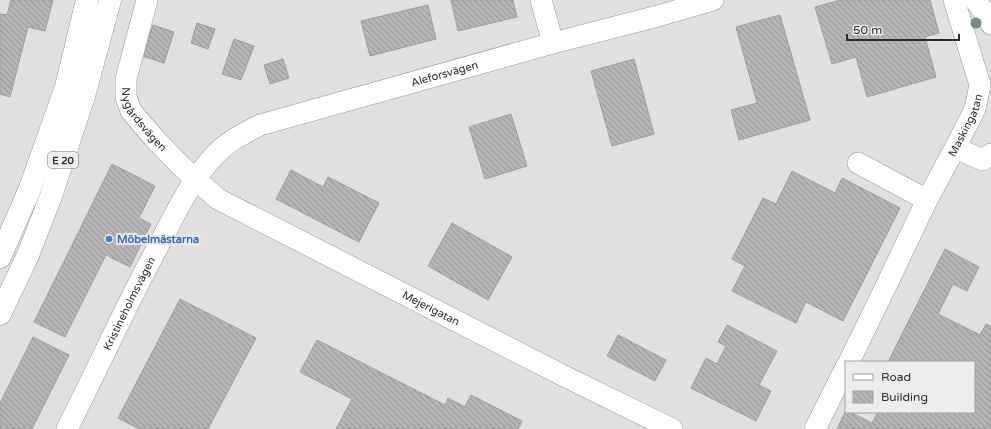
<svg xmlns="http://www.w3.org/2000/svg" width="991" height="429" font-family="'Varela Round',sans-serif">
<defs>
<pattern id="building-back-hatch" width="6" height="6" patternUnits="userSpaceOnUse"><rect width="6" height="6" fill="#b7b4b7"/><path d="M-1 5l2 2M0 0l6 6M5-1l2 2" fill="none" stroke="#959395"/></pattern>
</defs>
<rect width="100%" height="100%" fill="#e2dfe3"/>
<path fill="url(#building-back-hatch)" stroke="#9f9ca0" d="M11,0H53L45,31L28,27L10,97L0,94V14L7,15Z
M451,0H513L517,17L458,31Z
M840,0H930L939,33L925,37L936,77L867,97L856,57L832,64L815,7Z
M428,5L436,39L370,56L361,21Z
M780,15L810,120L739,140L731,110L757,103L736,27Z
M197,23L215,29L208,49L191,43Z
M153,25L174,32L164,63L142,56Z
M234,39L254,46L241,80L222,74Z
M283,59L289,78L270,84L264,65Z
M634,59L654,134L612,146L591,71Z
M511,114L527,166L485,179L469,127Z
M112,164L155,186L139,218L151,224L130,267L106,255L65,337L34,322Z
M291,170L323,187L328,177L379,203L359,242L276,199Z
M792,171L835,193L842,178L900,208L843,321L806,302L796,323L732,291L745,266L732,259L763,198L776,204Z
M452,223L512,257L488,300L428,266Z
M945,249L979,267L967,291L953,284L938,314L980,335L986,324L991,326V429H837L846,410V412H850L872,423L878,412H974V362H888Z
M180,299L256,338L208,429H139L118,418Z
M727,325L777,351L759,385L771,391L756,421L691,388L706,358L717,364L726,346L718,342Z
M618,335L666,360L655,381L607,356Z
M33,337L69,355L32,429H0V403Z
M317,340L445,405L448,398L465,407L471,395L522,421L518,429H336L352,399L300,372Z"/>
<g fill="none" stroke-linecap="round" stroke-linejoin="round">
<defs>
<g id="minor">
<path id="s1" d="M147,0L126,79V97L131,111L154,138L178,163L195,179L218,199L562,375L672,429"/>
<path d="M541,0L553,43"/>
<path d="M975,0L990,20L991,24"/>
<path d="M955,148L983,160L991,154"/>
<path d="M858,163L927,200"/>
<path id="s2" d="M849,362L886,286L927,200L955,148L975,109L980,85L954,0"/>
<path id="s3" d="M67,429C99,366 128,301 162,239C177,210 192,179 215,155C228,141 243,134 260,125L553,43L658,16L713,0"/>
<path d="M815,429L846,367"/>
</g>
<path id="highway" d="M0,257L29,191L66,87L87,0
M0,314L28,255L51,196L84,96L110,0"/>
</defs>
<use href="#minor" stroke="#979598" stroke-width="22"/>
<use href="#highway" stroke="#979598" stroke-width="23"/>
<use href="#minor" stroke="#fff" stroke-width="21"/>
<use href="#highway" stroke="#fff" stroke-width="22"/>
</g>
<circle fill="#738d7b" cx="976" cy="23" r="5.5"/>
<circle fill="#3f7fe0" stroke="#efecf0" stroke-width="1.5" cx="109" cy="239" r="4"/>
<g text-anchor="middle" stroke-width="4" stroke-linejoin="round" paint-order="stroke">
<rect fill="#efecf0" stroke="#666567" stroke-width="1" x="48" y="152" width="30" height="16" rx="3"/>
<g font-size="10" font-weight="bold" fill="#2c2b2c">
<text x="63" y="164">E 20</text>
</g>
<g font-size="11" fill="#2c2b2c" stroke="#efecf0">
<text dy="4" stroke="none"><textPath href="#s3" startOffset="558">Aleforsvägen</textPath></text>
<text dy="4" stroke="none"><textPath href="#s1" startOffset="128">Nygårdsvägen</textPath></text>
<text dy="4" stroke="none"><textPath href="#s2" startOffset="264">Maskingatan</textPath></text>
<text dy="4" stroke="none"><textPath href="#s3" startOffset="140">Kristineholmsvägen</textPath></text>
<text dy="4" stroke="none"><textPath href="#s1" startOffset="478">Mejerigatan</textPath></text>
</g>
<g font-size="11" font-weight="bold" fill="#366cbe" stroke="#efecf0" text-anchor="start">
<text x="117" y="243">Möbelmästarna</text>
</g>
</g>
<rect x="845" y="361" width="130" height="52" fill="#efecf0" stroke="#a19fa2"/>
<rect x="853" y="374" width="20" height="6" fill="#ffffff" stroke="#a19fa2"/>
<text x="881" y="381" font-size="12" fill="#2c2b2c">Road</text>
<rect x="853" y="391" width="20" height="12" fill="url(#building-back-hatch)" stroke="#a19fa2"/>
<text x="881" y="401" font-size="12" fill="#2c2b2c">Building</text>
<path d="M847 34v6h112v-6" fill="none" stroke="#2c2b2c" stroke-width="2"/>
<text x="853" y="34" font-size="12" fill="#2c2b2c" stroke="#efecf0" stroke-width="3" paint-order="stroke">50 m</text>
</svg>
